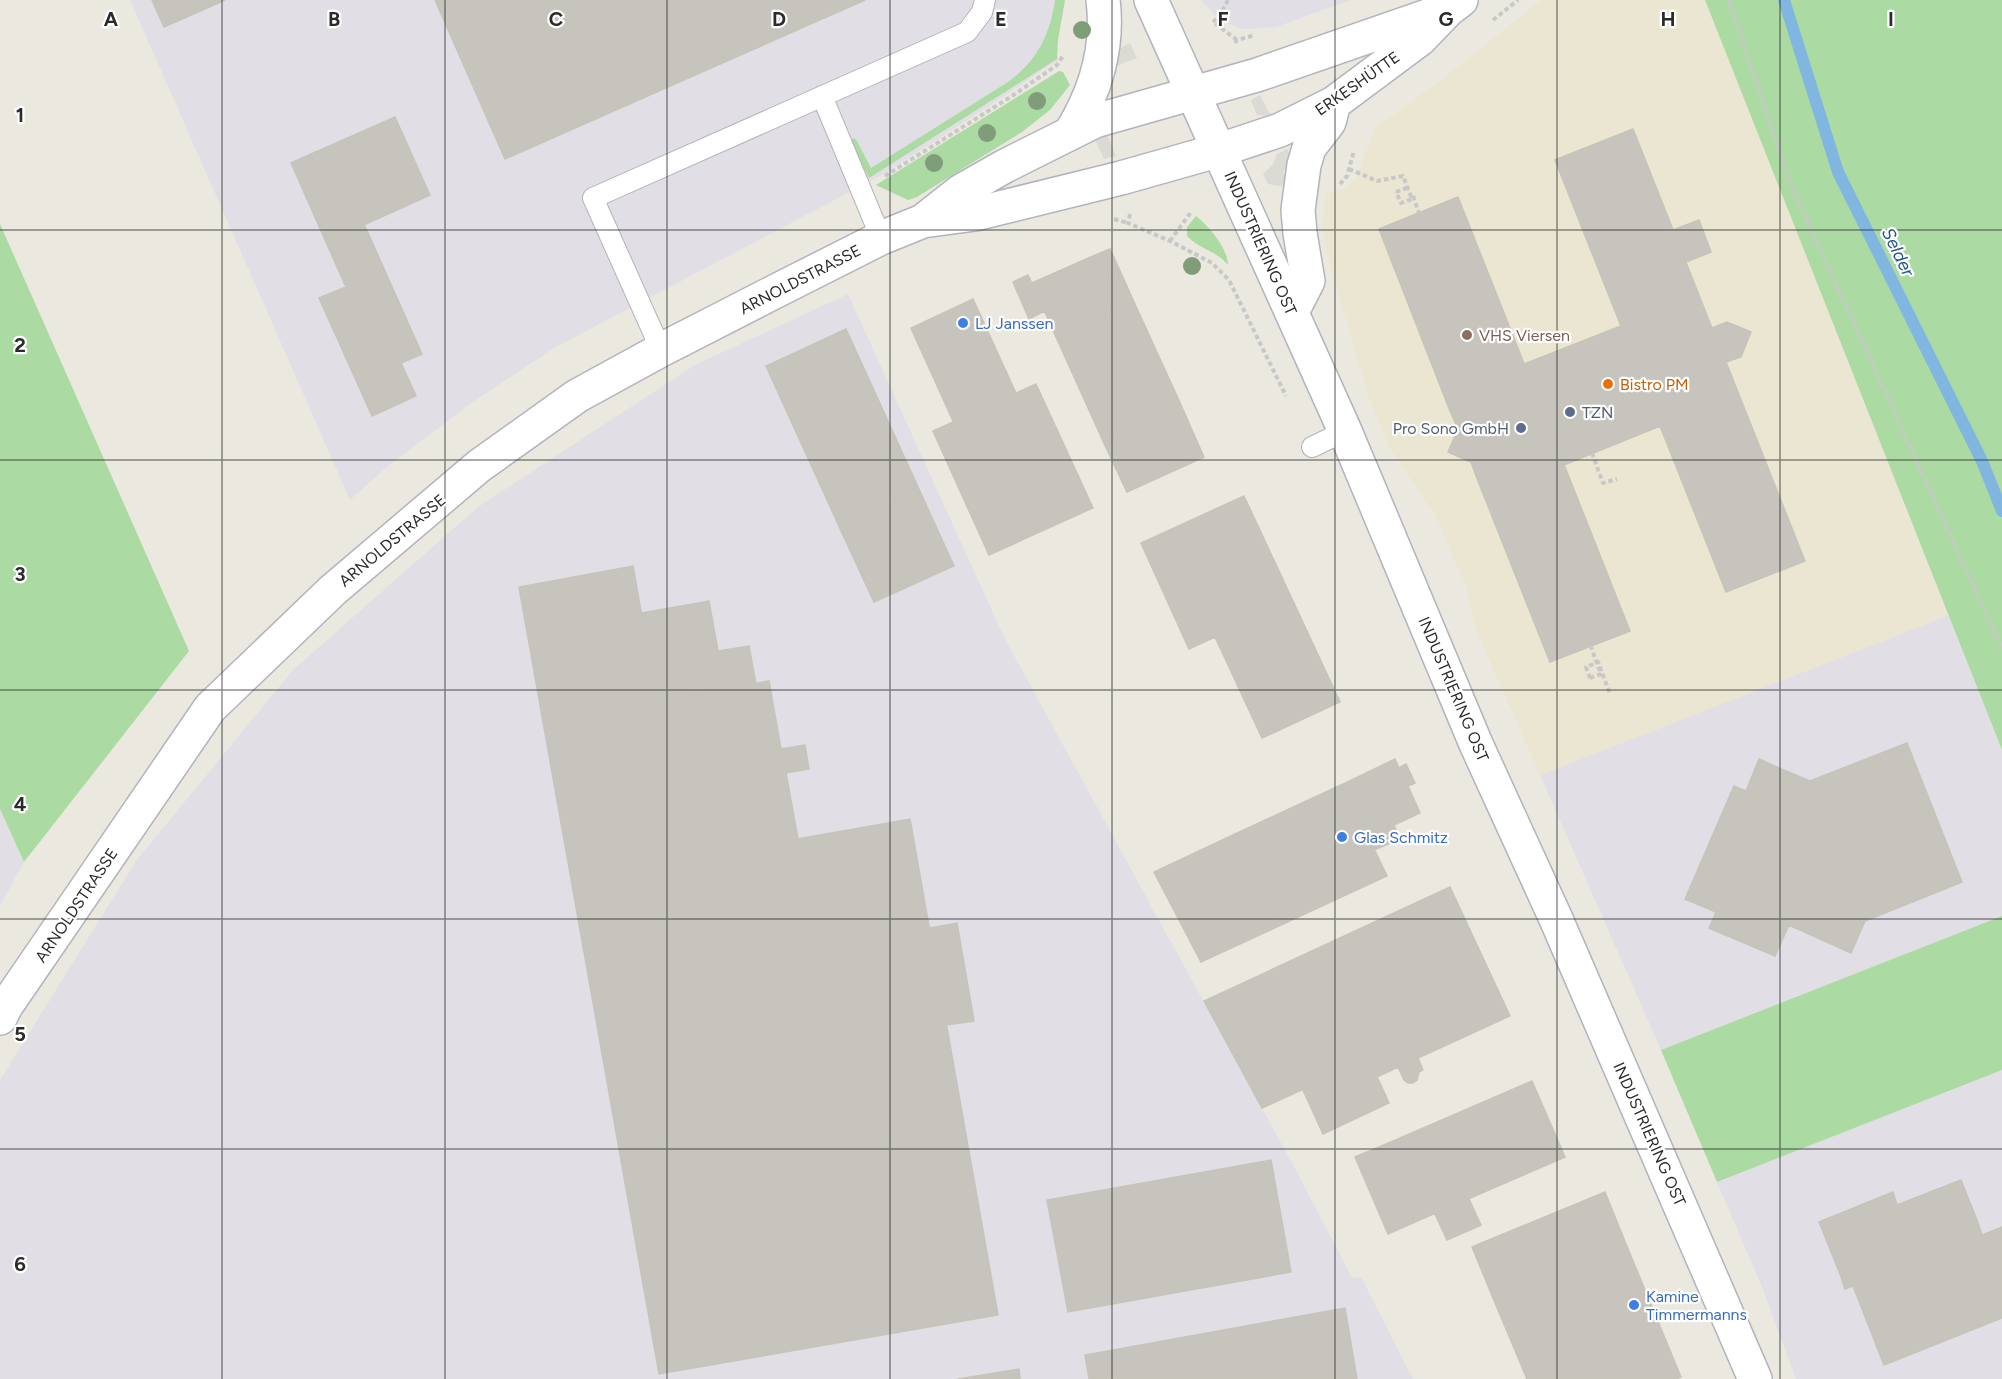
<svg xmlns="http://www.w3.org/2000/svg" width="2002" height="1379" font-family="Figtree,sans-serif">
<rect width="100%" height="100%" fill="#ebe8df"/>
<path fill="#e1dfe5" d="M130,0H1063L1054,40L1058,60L1000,99L882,175L556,347L470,404L388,466L350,500Z
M1201,0H1351L1276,27L1250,29H1242L1224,22L1216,17Z
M848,294L1005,639L1298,1174L1352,1278L1361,1277L1413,1379H0V1080L136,861L293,670L478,507L695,365Z
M1949,615L2002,750V916L1661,1050L1540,775Z
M0,809L24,862L0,906Z
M2002,1070V1379H1796L1760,1282L1717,1182Z"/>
<path fill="#eae6d1" d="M1541,0H1705L1949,615L1540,775L1474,625L1467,588L1435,515L1390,448L1368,396L1328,258L1322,224L1326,193L1346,188L1355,180L1375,128L1443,79Z"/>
<path fill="#acdaa3" d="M1055,0H1065L1058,40L1057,59L869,178L850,143L851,140L854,138L857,141L871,168L1008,82C1037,61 1050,35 1055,0Z
M1705,0H2002V750Z
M1059,71L1063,72L1070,85L1050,110L1022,132L946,179L917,197L908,200L876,185Z
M1196,216C1209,226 1228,249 1228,265C1217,251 1199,249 1187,236V227Z
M0,224L189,651L24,862L0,809Z
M2002,916V1070L1717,1182L1661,1050Z"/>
<path fill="#dcdad5" d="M1130,43L1137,58L1114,67L1117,50Z
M1260,95L1271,116L1257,115L1251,100Z
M1105,130L1116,156L1104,159L1093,136Z
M1287,149L1290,155L1283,174L1287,175L1285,187L1268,184L1263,174L1273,164L1277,154Z"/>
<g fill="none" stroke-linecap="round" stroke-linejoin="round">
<path stroke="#80b6e0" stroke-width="12" d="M1784,0L1838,172L1982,461L2002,511"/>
</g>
<path fill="#c7c4be" stroke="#c6c4b9" stroke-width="1.5" d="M152,0H225L164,27Z
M435,0H865L505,159Z
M395,117L430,195L326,242L291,163Z
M1633,129L1712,328L1727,322L1751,332L1741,357L1726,362L1805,561L1726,592L1660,426L1564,465L1524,364L1621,326L1555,160Z
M1458,197L1630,631L1550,662L1478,481L1489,455L1476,423L1450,411L1379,229Z
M1699,220L1711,252L1686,262L1673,230Z
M364,224L422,354L401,363L416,396L372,416L319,298L346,287L326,242Z
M1110,249L1121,273L1104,281L1093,256Z
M1093,256L1104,281L1121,273L1134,302L1056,337L1032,283Z
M1028,275L1045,311L1029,319L1013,282Z
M973,299L1016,393L953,421L911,328Z
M1134,302L1181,405L1103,441L1056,337Z
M846,329L918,487L838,524L766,366Z
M1036,384L1093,508L989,555L933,431Z
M1181,405L1204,457L1127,492L1103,441Z
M1450,411L1476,423L1489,455L1478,481L1471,462L1448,452L1458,429Z
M918,487L954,566L874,602L838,524Z
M1244,496L1340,702L1262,738L1215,637L1189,649L1141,543Z
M633,566L657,702L769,681L781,749L805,745L809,769L786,773L798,839L571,879L519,587Z
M709,601L718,651L749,646L756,684L657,702L641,613Z
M1907,743L1962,882L1865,921L1851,953L1789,925L1775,956L1709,928L1716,912L1685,899L1734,786L1765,799L1779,768L1810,781Z
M1395,759L1399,768L1406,764L1415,783L1408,786L1420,813L1394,825L1400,839L1374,850L1343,784Z
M1759,759L1779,768L1765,799L1746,791Z
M1343,784L1387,876L1281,925L1237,833Z
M910,819L998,1315L659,1374L571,879Z
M1237,833L1281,925L1201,962L1154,872Z
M1450,887L1510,1016L1418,1058L1423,1070L1419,1072L1417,1080L1413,1083H1408L1404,1080L1398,1067L1377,1077L1369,1059L1262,1108L1204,1001Z
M957,923L974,1021L946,1025L929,928Z
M1369,1059L1389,1103L1323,1134L1303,1090Z
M1532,1081L1565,1157L1415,1222L1399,1185L1415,1178L1398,1139Z
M1398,1139L1415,1178L1399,1185L1415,1222L1388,1234L1355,1157Z
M1271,1160L1291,1272L1068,1312L1047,1200Z
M1961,1180L1977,1220L1840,1274L1819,1222L1893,1192L1897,1205Z
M1605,1192L1626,1244L1493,1298L1472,1247Z
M1469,1199L1481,1225L1447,1240L1435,1214Z
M1977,1220L1982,1235L1845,1289L1840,1274Z
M2002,1227V1318L1884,1365L1853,1286Z
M1626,1244L1681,1377L1676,1379H1651L1600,1255Z
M1600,1255L1651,1379H1557L1519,1288Z
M1519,1288L1557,1379H1527L1493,1298Z
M1345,1308L1357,1379H1089L1085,1355Z
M1019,1369L1020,1379H958Z"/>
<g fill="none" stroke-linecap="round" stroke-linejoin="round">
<defs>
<path id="service" d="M822,96L881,238
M661,350L593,198L967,32L982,12L985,0
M1312,447L1345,431"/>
<path id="minor" d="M1071,132C1095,93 1109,47 1103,0
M923,221L961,191L1005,166L1095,121L1257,75L1439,12
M1292,312L1308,281L1300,233L1298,210L1304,165L1309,148L1329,122L1334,103
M0,1018L6,1006L210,708L333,590L479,466L577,396L661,350L776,291L881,238L923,221L975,214L1121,178L1220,150L1280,130L1334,103L1420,39L1449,9L1461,0"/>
<path id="tertiary" d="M1151,0L1345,431L1476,744L1556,919L1755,1379"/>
</defs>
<use href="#service" stroke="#b3b3bd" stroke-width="22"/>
<use href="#minor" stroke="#b3b3bd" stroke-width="36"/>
<use href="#tertiary" stroke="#b3b3bd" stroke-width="36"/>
<path stroke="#c8c8c8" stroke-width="4" stroke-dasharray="4.5 3" stroke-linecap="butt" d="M1228,0L1220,16L1213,22L1237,40
M1729,0L1790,183L2002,649
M1493,20L1518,0
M1235,43L1237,40L1255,35
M1349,169L1377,181L1403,176L1412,199L1401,203L1396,192
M885,176L1012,96L1057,65L1063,56
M1340,184L1347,176L1354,151
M1413,196L1419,213
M1130,214L1128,223L1170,241L1212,263L1229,280L1286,396
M1114,219L1128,223
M1170,241L1191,212
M1592,453L1603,483L1617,479
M1590,678L1586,667L1598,662L1610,694"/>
<use href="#service" stroke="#fff" stroke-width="20"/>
<use href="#minor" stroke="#fff" stroke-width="33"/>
<use href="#tertiary" stroke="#fff" stroke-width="33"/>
<path stroke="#c8c8c8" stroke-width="4" stroke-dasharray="4.5 3" stroke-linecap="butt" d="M1396,192L1409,187
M1590,678L1601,674L1591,647"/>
</g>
<g fill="#7f9d78">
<circle cx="1082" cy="30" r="9"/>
<circle cx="1037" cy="101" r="9"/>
<circle cx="987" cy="133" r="9"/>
<circle cx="934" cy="163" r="9"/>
<circle cx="1192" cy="266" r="9"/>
</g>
<path fill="none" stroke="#2b2b2b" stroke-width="1.5" stroke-opacity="0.55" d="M222,0V1379M445,0V1379M667,0V1379M890,0V1379M1112,0V1379M1335,0V1379M1557,0V1379M1780,0V1379M0,230H2002M0,460H2002M0,690H2002M0,919H2002M0,1149H2002"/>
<g fill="#3f7fe0" stroke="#fff" stroke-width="2">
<circle cx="963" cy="323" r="6"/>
<circle cx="1342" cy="837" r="6"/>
<circle cx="1634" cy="1305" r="6"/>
</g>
<circle fill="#8d6e63" stroke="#fff" stroke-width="2" cx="1467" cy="335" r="6"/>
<circle fill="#e8710a" stroke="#fff" stroke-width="2" cx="1608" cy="384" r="6"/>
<g fill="#5c6f8a" stroke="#fff" stroke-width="2">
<circle cx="1570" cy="412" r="6"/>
<circle cx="1521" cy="428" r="6"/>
</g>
<g text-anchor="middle" stroke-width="4.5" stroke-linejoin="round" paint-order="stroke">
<g font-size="16" fill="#2b2b2b" stroke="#fff">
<text transform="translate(1357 83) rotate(-35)" y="6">ERKESHÜTTE</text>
<text transform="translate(1261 243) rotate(66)" y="6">INDUSTRIERING OST</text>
<text transform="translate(800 279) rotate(-27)" y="6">ARNOLDSTRASSE</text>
<text transform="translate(392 540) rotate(-40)" y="6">ARNOLDSTRASSE</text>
<text transform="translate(1454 689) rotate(67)" y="6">INDUSTRIERING OST</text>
<text transform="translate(76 905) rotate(-56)" y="6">ARNOLDSTRASSE</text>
<text transform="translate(1650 1134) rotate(66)" y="6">INDUSTRIERING OST</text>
</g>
<g font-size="16" fill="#366cbe" stroke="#fff" text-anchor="start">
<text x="975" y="329">LJ Janssen</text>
<text x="1354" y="843">Glas Schmitz</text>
<text x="1646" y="1302">Kamine<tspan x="1646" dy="18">Timmermanns</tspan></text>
</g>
<g font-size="16" fill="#785e54" stroke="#fff" text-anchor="start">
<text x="1479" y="341">VHS Viersen</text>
</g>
<g font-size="16" fill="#c56008" stroke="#fff" text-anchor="start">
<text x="1620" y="390">Bistro PM</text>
</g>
<g font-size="16" fill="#4e5e75" stroke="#fff" text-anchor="start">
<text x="1582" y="418">TZN</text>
<text x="1509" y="434" text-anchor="end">Pro Sono GmbH</text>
</g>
<g font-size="18" font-style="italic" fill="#1f548c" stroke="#fff">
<text transform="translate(1898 252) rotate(64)" y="6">Selder</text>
</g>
</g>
<g font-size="20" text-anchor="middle" font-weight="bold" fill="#2b2b2b" stroke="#fff" stroke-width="4.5" stroke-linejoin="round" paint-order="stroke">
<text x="111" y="26">A</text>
<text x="334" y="26">B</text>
<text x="556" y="26">C</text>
<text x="779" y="26">D</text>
<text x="1001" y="26">E</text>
<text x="1223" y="26">F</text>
<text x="1446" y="26">G</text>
<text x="1668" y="26">H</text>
<text x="1891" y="26">I</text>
<text x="20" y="122">1</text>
<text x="20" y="352">2</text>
<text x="20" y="581">3</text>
<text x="20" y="811">4</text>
<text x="20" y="1041">5</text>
<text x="20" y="1271">6</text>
</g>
</svg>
